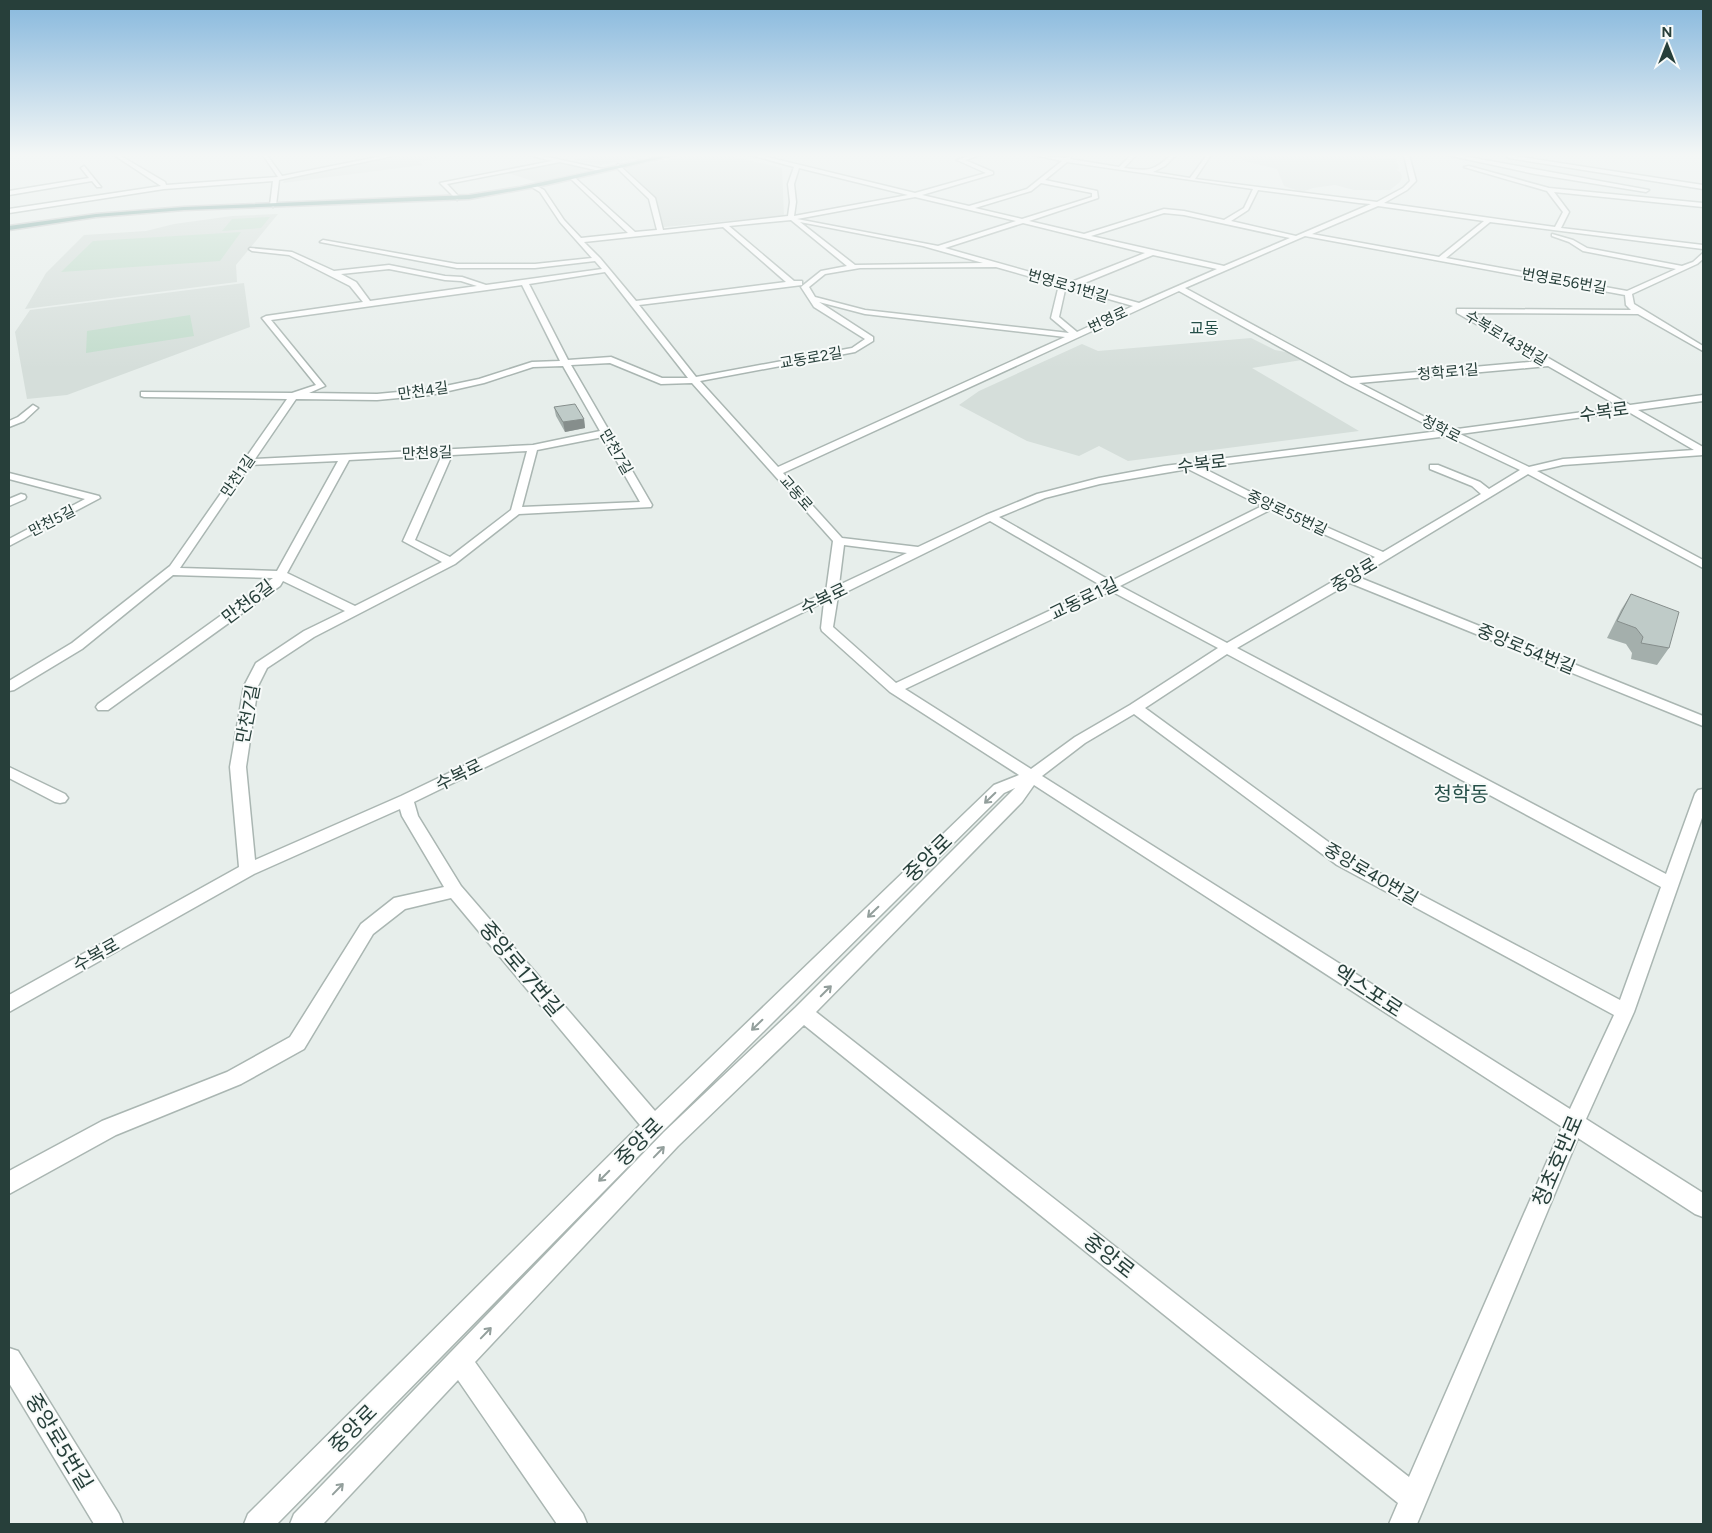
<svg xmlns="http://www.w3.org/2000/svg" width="1712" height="1533" font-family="Figtree,'Noto Sans KR',sans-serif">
<rect width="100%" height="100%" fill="#e7eeeb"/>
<path fill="#d5deda" d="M405,155H448L419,162L423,165L283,183L284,181L298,176Z
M598,155H653L601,165L573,160Z
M691,155H727L782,168L784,216L664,227L654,196L625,168Z
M1235,155H1355L1396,159L1399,168L1397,170L1401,173L1402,177L1400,182L1390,190H1354L1335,185L1313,188L1302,192L1284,186L1277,169L1244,161Z
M559,162L593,169L536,182L505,172Z
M278,214L236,265L237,282L25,309L46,273L84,235L146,231L174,224L232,216Z
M244,283L250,327L67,395L27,399L15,332L30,310Z
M1251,338L1275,350L1291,353L1302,360L1252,368L1359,431L1128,461L1099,446L1079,456L1027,441L959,405L979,391L1082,344L1098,351Z"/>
<path fill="#c2dccc" d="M270,217L261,228L222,231L232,219Z
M241,232L220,261L61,272L93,241Z
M190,315L194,336L86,353L87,331Z"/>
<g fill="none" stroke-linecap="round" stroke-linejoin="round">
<defs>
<path id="minor" d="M114,155H119L165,182L166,185L278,177L263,155H267L282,176L387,155H397L279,180L276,205L273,207L270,205L273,181L164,189L9,213V209L161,186Z
M529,155H538L603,169L600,171L560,162L447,184L460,198L457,200L440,183L552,161Z
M751,155H759L915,193L986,173L957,160L973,155H980L965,160L993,172V174L922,195L969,206L1027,189L1062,161L1034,155L1065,158L1072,155L1070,159L1119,167L1131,155H1136L1124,168C1149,171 1152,172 1171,155H1176L1165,166L1153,172L1190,178L1207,155H1211L1195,179L1377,202L1403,188L1410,181L1404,155H1409L1416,181L1407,190L1384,203L1555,227L1563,212L1547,191L1464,167L1469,166L1549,188L1703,203V207L1554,192L1569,212L1561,228L1703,245V249L1490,222L1446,258L1627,291L1676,269L1583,251L1569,242L1552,236V234L1573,240L1587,248L1682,266L1693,262L1703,253V259L1697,264L1632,294L1634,304L1703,346V351L1638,314L1470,313L1630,405L1703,395V401L1638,410L1703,447V455L1563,465L1537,471L1703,560V568L1528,474L1358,577L1703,716V726L1350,583L1237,648L1666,874L1695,794L1698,790L1703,789V815L1634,1012L1586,1119L1703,1193V1217L1695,1214L1578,1138L1417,1524H1389L1398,1503L804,1025L678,1146L475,1362L583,1514L587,1524H557L458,1380L323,1524H290L294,1514L664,1132L796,1007L1015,788L1004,793L661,1133L277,1524H244L248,1514L640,1125L451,898L405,909L373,934L304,1049L241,1084L116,1135L9,1194V1171L102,1121L227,1072L290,1037L361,924L394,898L444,887L402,816L400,809L254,874L9,1012V995L239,867L230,767L244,686L256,663L304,631L345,611L283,581L280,586L108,710H98L96,707L98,704L273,578L173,575L82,649L14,690L9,691V681L72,643L170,566L287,399L144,397L141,396V392L292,393L316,385L262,318L266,316L363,302L350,286L289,255L252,251L249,249L250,248L292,252L334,271L389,265L445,276L462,277L486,285L602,269L595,261L535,268H457L320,242L323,240L457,264H535L592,258L560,222L540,192L530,186L535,185L544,190L564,220L581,238L628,233L571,179L573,176L635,232L657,230L649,199L616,167L618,164L655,198L663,230L788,216L790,202L788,184L794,167ZM1067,162L1253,189L1244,208L1224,220L1184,211L1164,209L1084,234L1029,221L1098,198L1097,191L1045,180ZM799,168L908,195L794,216L796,202L794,184ZM1041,183L1092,193V197L1022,219L975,208L1031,191ZM1258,190L1359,203L1371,204L1296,236L1231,221L1248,210ZM915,197L1016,221L938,246L797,219ZM1378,206L1484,221L1439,257L1312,234ZM1164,213L1184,215L1290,238L1224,266L1091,236ZM791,220L847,266L821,271L801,287L814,307L865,339L852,348L696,377L639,305L802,285V281H794L729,226ZM800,222L923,246L983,263L855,265ZM1023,223L1145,253L1069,283L945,248ZM723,227L786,282L636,301L600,258L584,242ZM1305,236L1625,295L1626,305L1631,310L1460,309H1457V313L1541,361L1351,378L1185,288ZM1153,255L1217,269L1139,303L1077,286ZM996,267L1063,286L1058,289L1051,318L1069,333L865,310L815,297L809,287L825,274L860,268ZM389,269L445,280L461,281L477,286L370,301L356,282L341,274ZM605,272L688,378H662L611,357L568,360L529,284ZM522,285L560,361L532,362L479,379L431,389L377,394L309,393L325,386L271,320ZM1070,288L1133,306L1077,332L1059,317L1065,290ZM1179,291L1345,383L1439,431L1164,466L1099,478L1037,494L986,515L918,547L842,538L783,473ZM819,302L865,314L1065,337L778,467L700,381L855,352L873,341V337ZM610,363L661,384L692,383L833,541L826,592L401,796L255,860L246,767L258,686L267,668L314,637L455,564L519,514L651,507L652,505L571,365ZM563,366L600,431L533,445L255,459L296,399L377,400L431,395L484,383L533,367ZM1548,366L1620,407L1450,430L1359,383ZM1627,411L1694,450L1563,459L1529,467L1460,434ZM1448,436L1520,470L1489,489L1480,482L1438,465H1430V469L1472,486L1481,494L1383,552L1274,504L1201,467ZM603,437L640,502L522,507L537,450ZM527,451L511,510L450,557L415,540L452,455ZM442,455L403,541L442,562L355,606L287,573L349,460ZM338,461L277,571L180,568L250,465ZM1188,469L1262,506L1111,581L999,517L1045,498L1100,484ZM1270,510L1375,557L1227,643L1120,586ZM990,521L1102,586L896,683L833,627L838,596ZM844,545L907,553L839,585ZM1111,591L1218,648L1130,705L1075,737L1031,769L905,689ZM824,602L821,628L822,631L890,692L1019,775L994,785L655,1111L461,886L418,816L414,802ZM1227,654L1661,887L1620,1000L1349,857L1145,708ZM1134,714L1337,865L1614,1015L1570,1109L1042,776L1085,743ZM1034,785L1562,1127L1409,1477L816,1012L1022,802Z
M1447,155H1457L1649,190L1646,192L1535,174Z
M1508,155L1703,185V189L1509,158L1506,156Z
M84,166L101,187H97L92,181L9,195V191L89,178L81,168Z
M33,405L38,408L24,421L9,427V421L18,417Z
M9,473L99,496L100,498L9,546V539L85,499L9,479Z
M21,494L25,495L26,497L25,499L9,506V499Z
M9,767L65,794L68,798L65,802L60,803L55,802L9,778Z
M9,1348L18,1351L119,1514L123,1524H94L9,1383Z"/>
<path id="major" d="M666,155H676L546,185L469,199L184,210L96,217L9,230V226L96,214L184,207L469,195L520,187Z"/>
</defs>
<use href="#minor" stroke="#aab6b2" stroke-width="3"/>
<use href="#major" stroke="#c3c9c8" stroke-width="3"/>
<use href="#minor" fill="#fff" fill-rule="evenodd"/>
<use href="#major" fill="#709f97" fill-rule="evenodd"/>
</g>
<path fill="#a4afac" d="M554,407L584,419L585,428L565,432L556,416Z
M1631,594L1669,648L1657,665L1631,659L1632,653L1626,644L1607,638L1621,610Z"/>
<path fill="#868e8c" d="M584,419L585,428L565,432L563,422Z"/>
<path fill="#bfcbc8" stroke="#868e8c" d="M575,404L584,419L563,422L554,407Z
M1631,594L1679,612L1669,648L1641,643L1643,637L1636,628L1617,621Z"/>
<defs><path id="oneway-shaft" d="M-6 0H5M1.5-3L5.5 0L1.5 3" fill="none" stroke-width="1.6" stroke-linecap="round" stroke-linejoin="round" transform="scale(1.25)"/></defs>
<g stroke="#939f9c">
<use href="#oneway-shaft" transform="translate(990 798) rotate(136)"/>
<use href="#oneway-shaft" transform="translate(873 912) rotate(136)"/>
<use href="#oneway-shaft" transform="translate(826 991) rotate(-45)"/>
<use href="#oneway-shaft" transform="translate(757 1025) rotate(136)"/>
<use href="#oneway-shaft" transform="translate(659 1152) rotate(-46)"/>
<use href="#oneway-shaft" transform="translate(604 1176) rotate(135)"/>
<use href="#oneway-shaft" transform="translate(486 1333) rotate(-46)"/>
<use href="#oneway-shaft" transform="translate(338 1489) rotate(-46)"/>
</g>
<linearGradient id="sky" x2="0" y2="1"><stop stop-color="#87b8dd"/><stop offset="0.42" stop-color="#f4f7f6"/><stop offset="1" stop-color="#f4f7f6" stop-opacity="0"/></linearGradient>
<rect width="1712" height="369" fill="url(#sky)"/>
<g text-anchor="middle" stroke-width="4" stroke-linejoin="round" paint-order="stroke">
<g font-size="15" fill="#273f3a" stroke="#f7faf9">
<text transform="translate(1564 281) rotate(10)" y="5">번영로56번길</text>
<text transform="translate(1068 286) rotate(16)" y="5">번영로31번길</text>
<text transform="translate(1108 320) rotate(-25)" y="5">번영로</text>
<text transform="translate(1506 338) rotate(31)" y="5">수복로143번길</text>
<text transform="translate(811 358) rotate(-10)" y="5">교동로2길</text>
<text transform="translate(1448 372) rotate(-5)" y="5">청학로1길</text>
<text transform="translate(423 391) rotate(-8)" y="5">만천4길</text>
<text transform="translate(1441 429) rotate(27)" y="5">청학로</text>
<text transform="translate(616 452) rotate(60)" y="5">만천7길</text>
<text transform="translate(427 453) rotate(-2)" y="5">만천8길</text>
<text transform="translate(238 476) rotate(-55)" y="5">만천1길</text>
<text transform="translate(796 493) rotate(49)" y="5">교동로</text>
<text transform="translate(1287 513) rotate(25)" y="5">중앙로55번길</text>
<text transform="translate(52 521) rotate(-27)" y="5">만천5길</text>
</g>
<g font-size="16" fill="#254f48" stroke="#f7faf9">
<text x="1204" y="334">교동</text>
</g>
<g font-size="18" fill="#273f3a" stroke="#f7faf9">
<text transform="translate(1604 412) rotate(-8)" y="6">수복로</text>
<text transform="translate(1202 464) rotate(-7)" y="6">수복로</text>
<text transform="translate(1354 575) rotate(-31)" y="6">중앙로</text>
<text transform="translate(824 599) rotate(-26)" y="6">수복로</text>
<text transform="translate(1084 599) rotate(-26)" y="6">교동로1길</text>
<text transform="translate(248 602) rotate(-37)" y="6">만천6길</text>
<text transform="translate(1526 649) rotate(22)" y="6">중앙로54번길</text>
<text transform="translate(248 714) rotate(-79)" y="6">만천7길</text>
<text transform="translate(459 775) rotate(-26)" y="6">수복로</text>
<text transform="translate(1371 874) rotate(30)" y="6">중앙로40번길</text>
<text transform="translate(96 955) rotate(-29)" y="6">수복로</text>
</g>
<g font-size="20" fill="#254f48" stroke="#f7faf9">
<text x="1461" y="801">청학동</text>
</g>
<g font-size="21" fill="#273f3a" stroke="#f7faf9">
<text transform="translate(928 858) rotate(-44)" y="7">중앙로</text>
<text transform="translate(521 969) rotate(50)" y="7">중앙로17번길</text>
<text transform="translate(1368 991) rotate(33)" y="7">엑스포로</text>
<text transform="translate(639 1142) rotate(-45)" y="7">중앙로</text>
<text transform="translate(1558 1161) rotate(-67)" y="7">청초호반로</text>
<text transform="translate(1109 1256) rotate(38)" y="7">중앙로</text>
<text transform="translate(353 1429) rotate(-45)" y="7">중앙로</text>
<text transform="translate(59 1442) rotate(59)" y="7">중앙로5번길</text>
</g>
</g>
<rect width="1712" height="1533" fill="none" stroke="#273f3a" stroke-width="20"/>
<g transform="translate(1667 45)" stroke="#f7faf9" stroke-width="4" paint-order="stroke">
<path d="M0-4L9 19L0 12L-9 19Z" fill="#273f3a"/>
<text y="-8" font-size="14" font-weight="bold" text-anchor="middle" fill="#273f3a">N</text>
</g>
</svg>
